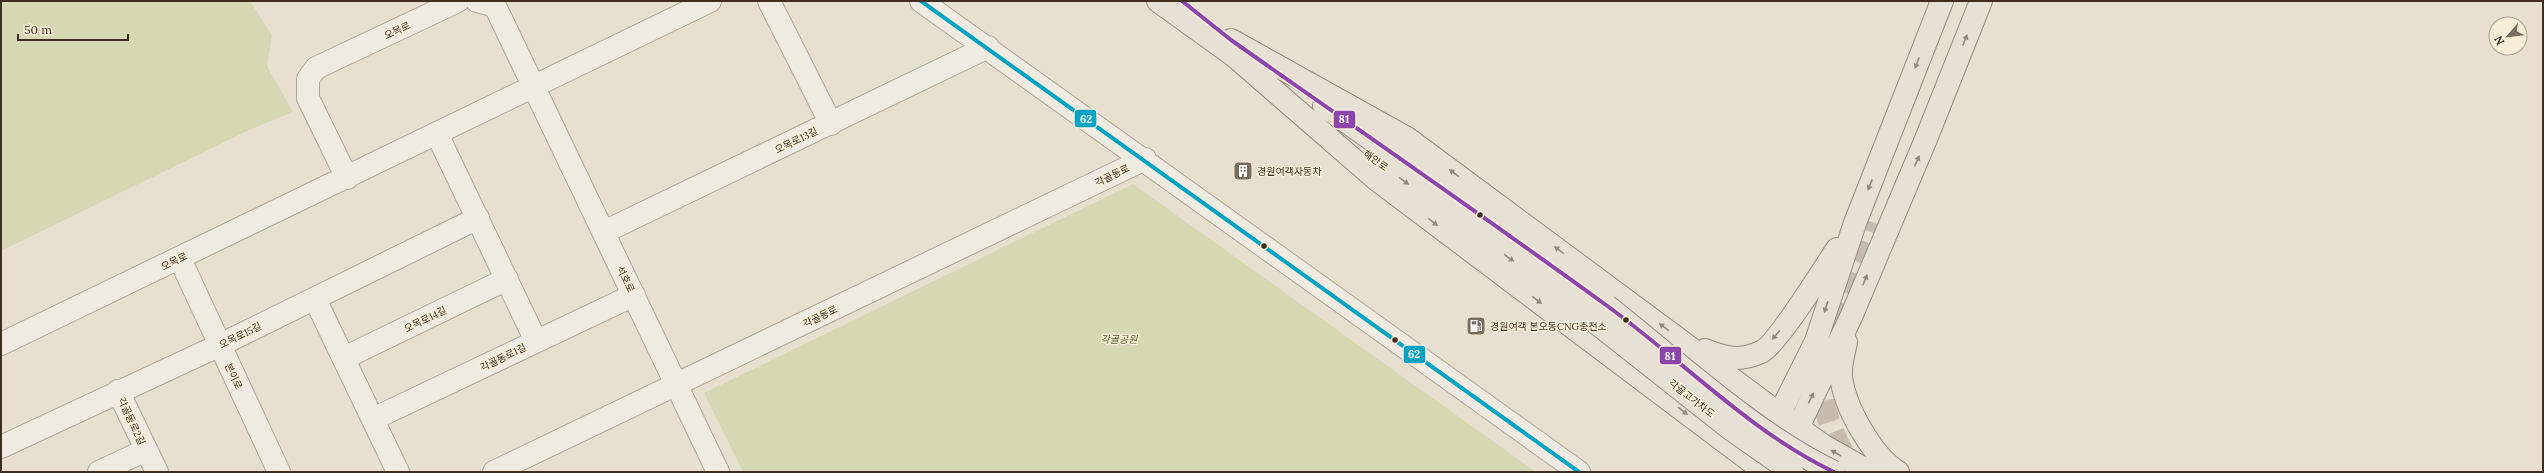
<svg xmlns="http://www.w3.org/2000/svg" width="2544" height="473" font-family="Lora,'Noto Sans KR',serif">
<rect width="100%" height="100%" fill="#e7e0d1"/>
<path fill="#d6d7b3" d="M1,1H250L272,35L267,66L293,112L249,130L1,251Z
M1133,184L1536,472H743L704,393Z"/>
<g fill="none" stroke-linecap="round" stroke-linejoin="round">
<path stroke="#c5bcae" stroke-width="22" stroke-dasharray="22 11" stroke-linecap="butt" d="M1832,323L1872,222
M1823,368C1817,401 1834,440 1852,467"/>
<defs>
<path id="minor" d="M477,1L495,6L718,472
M769,1L831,124
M921,1L1579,472
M437,134L536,341
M347,178L308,98V79L316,68L458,1
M604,232L988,47
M180,259L279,472
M315,299L398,472
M1,344L710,1
M344,358L507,279
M118,391L157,472
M373,419L634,295
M1,447L220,345L478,218
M99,472L146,450
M494,472L1145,159"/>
<path id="major" d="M1158,1L1240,60
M1231,40L1407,138L1797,427L1824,446L1870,472
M1232,54L1377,180L1765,472
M1324,106L1607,306
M1377,161L1594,321
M1846,342C1844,353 1840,365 1841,376C1844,406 1872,456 1898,472
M1705,350C1725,358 1739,362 1761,352C1776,346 1825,267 1837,249
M1773,427L1816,341L1855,223L1942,1
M1792,440L1851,317L1926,139L1981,1"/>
</defs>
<use href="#minor" stroke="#ada599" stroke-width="24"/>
<use href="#major" stroke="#928b80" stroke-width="24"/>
<use href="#minor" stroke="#efebe3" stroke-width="22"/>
<use href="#major" stroke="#e6e1d4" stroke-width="22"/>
<defs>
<path id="major-bridge" d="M1607,306C1678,362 1753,433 1834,472
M1594,321L1732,430L1792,472"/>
</defs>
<use href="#major-bridge" stroke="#928b80" stroke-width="24" stroke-linecap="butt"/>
<use href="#major-bridge" stroke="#e6e1d4" stroke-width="22"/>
<defs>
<path id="bus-1" d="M921,1L1579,472"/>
<path id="bus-2" d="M1182,1L1231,40C1356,128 1482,215 1606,305C1682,360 1749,431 1834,472"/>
</defs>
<use href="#bus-1" stroke="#f7eed8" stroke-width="7"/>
<use href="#bus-2" stroke="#f7eed8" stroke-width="7"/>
<use href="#bus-1" stroke="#03a3c5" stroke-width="4"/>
<use href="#bus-2" stroke="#8e44ad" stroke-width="4"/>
</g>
<defs><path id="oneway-solid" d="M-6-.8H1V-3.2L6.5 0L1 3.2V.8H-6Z"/></defs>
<g fill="#92887a">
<use href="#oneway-solid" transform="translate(1965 40) rotate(-68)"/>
<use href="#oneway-solid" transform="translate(1917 63) rotate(111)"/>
<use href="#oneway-solid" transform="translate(1917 161) rotate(-66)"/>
<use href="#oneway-solid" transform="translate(1454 173) rotate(-144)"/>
<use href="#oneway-solid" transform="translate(1404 181) rotate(36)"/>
<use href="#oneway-solid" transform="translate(1870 185) rotate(111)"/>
<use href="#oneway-solid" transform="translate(1433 222) rotate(37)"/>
<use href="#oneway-solid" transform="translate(1559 250) rotate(-144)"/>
<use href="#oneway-solid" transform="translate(1509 258) rotate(36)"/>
<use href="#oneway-solid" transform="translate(1865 280) rotate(-68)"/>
<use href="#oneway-solid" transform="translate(1537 300) rotate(37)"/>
<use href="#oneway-solid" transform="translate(1826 307) rotate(107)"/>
<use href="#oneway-solid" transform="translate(1664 327) rotate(-144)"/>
<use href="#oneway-solid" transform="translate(1776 335) rotate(130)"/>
<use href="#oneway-solid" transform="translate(1811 398) rotate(-64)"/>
<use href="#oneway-solid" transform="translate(1683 411) rotate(37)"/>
<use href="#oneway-solid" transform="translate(1836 453) rotate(-151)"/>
</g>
<defs>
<symbol id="building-square" viewBox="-11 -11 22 22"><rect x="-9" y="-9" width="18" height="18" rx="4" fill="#786c5e" stroke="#f7eed8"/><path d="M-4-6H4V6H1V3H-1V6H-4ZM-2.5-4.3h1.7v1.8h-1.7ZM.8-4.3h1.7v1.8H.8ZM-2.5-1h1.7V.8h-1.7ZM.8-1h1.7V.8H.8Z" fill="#fff"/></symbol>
<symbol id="fuel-square" viewBox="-11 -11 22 22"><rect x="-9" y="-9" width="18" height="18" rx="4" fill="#786c5e" stroke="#f7eed8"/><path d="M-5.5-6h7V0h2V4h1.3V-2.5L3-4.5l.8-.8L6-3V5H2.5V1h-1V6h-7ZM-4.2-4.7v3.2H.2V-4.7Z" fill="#fff"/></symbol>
</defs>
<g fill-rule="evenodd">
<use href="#building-square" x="1232" y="160" width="22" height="22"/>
<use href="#fuel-square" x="1465" y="315" width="22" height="22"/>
</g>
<g fill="#3d2e20" stroke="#f7eed8" stroke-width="1.5">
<circle cx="1480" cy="215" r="3.5"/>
<circle cx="1264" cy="246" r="3.5"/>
<circle cx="1626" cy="320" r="3.5"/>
<circle cx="1395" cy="340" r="3.5"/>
</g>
<g text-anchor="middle" stroke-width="3" stroke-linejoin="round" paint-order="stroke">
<g font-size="10" fill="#3d2e20" stroke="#f7eed8">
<text transform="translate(397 30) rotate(-25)" y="4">오목로</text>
<text transform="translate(796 140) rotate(-26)" y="4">오목로13길</text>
<text transform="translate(1376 160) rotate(36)" y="4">해안로</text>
<text transform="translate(1112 175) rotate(-26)" y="4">각골동로</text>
<text transform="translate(174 261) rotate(-26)" y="4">오목로</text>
<text transform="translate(626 279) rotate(64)" y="4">석호로</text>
<text transform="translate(820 316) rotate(-26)" y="4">각골동로</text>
<text transform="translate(425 319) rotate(-26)" y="4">오목로14길</text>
<text transform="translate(240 335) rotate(-26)" y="4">오목로15길</text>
<text transform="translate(503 357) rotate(-26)" y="4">각골동로1길</text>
<text transform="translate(234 376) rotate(65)" y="4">본이로</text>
<text transform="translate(1692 398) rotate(38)" y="4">각골고가차도</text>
<text transform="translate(132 421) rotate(65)" y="4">각골동로2길</text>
</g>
<g font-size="10" fill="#3d2e20" stroke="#f7eed8" text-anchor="start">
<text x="1257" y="175">경원여객자동차</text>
<text x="1490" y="330">경원여객 본오동CNG충전소</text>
</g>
<g font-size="10" font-style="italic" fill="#4d5a26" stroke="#f7eed8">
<text x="1119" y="343">각골공원</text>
</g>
</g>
<g stroke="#f7eed8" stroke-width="1.5">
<rect x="1074" y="109" width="23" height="19" rx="4" fill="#03a3c5"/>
<rect x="1333" y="110" width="23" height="19" rx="4" fill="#8e44ad"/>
<rect x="1403" y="345" width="23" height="19" rx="4" fill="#03a3c5"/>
<rect x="1659" y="346" width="23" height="19" rx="4" fill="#8e44ad"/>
</g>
<g font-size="11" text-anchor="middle" font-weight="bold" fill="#fff">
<text x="1086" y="123">62</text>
<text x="1344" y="123">81</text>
<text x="1414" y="358">62</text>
<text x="1670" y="360">81</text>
</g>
<rect width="2544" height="473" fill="none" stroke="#3d2e20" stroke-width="4"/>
<g transform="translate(2508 36) rotate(242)"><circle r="19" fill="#f7eed8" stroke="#ada18e"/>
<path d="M0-3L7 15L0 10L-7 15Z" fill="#786c5e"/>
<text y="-6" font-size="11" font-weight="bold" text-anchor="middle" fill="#3d2e20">N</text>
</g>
<path d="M18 34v6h110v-6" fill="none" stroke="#3d2e20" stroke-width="2"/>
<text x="24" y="34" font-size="12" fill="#3d2e20" stroke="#f7eed8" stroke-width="3" paint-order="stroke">50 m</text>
</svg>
